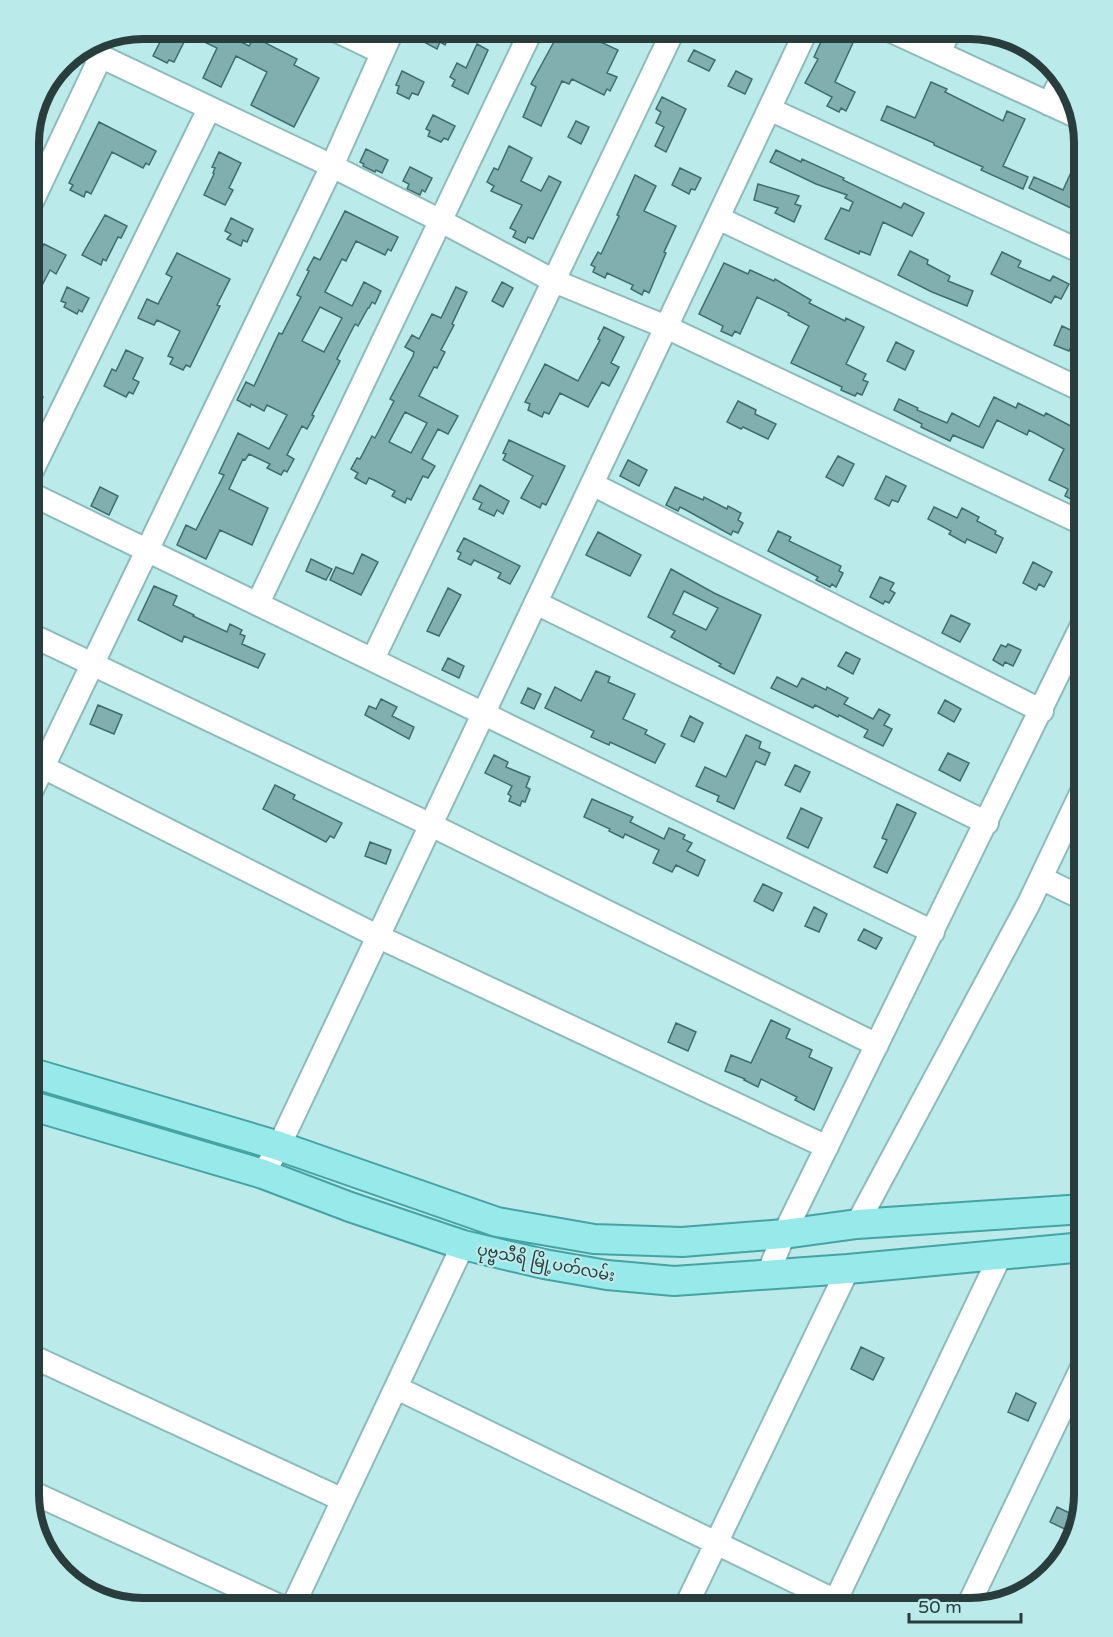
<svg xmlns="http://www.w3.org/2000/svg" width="1113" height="1637" font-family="'Varela Round','Noto Sans Myanmar',sans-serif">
<rect width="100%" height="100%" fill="#bbeaea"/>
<path fill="#81aeae" stroke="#406c6c" stroke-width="1.5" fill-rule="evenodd" d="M167,28L215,29L249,46L254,37L297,59L294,65L319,78L294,127L251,105L267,72L236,56L221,87L203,78L217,48L188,34L174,62L169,60L167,63L153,56Z
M431,29H445L452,32L445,45L440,42L437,49L424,42Z
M561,29H573L618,50L607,73L617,77L610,91L607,89L604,95L572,79L569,84L562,81L541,126L523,117L536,87L531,84Z
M827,29H851L858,32L835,82L855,92L846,111L841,108L839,112L827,106L832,97L805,83L818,59L814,57Z
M477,44L488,50L468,94L452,86L455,80L450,77L457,63L466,68Z
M694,50L715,60L709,71L688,61Z
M402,71L424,82L418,95L412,93L409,99L397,93L399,86L396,85Z
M736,71L752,79L745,94L728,86Z
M931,82L947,89L945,92L1003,121L1007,111L1025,119L1003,166L1028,177L1023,189L981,170L983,167L934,145V143L881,120L887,106L915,118Z
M662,97L686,109L666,152L655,146L664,127L656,123L661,112L656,109Z
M433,115L455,126L448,140L444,138L441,142L428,136L430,131L426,129Z
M576,121L589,127L581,144L568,137Z
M99,122L156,151L149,165L146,163L143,168L112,152L91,194L86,191L84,197L70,190L73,185L69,183Z
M1084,144V189L1075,210L1029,188L1034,177L1063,190Z
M509,146L532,158L521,181L541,191L549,176L561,182L533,239L528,237L525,243L513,237L516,231L510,228L522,205L491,191L494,186L487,182L494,168L498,170Z
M366,149L388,160L382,173L376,170L375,172L363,166L364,164L360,162Z
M776,150L801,162L802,159L844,178L843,180L901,208L904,203L924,213L912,236L883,222L870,255L860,251L859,254L825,239L841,208L849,211L853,202L845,198L847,195L816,184L770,162Z
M219,152L241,163L229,188L233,190L225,205L204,195L214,174L213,173L215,168L212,167Z
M410,167L432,178L425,192L422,190L420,195L407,189L409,184L403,181Z
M680,168L701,178L695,190L691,189L689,194L672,185Z
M635,175L656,186L644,211L676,226L664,252L666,253L649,293L644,290L642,295L631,289L633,285L607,273L605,278L593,272L595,267L591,265L598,252L601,254L619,216L617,215Z
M758,184L799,196L795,204L801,206L794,222L775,213L778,208L754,200Z
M345,211L398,237L391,251L388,249L385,255L356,241L346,261L342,259L325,292L352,306L364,282L381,291L375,304L372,302L369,308H368L358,326L355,324L337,359L340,361L312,415L314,416L307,429L302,426L287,455L294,459L287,472L284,470L281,475L267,468L270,464L249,454L245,460L243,459L229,489L268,508L252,545L220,530L206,559L177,545L186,525L196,530L224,475L219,473L238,433L269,449L287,415L267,405L264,411L251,404L250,407L237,400L246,382L254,386L279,333L282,334L301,297L297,295L309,271L307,270L314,257L320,260ZM320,307L342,318L324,352L302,341Z
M105,215L127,226L121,238L118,237L106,261L103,259L101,265L82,255Z
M231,218L253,229L247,242L243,240L241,246L227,239L231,234L225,231Z
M44,244L66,255L56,274L50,270L37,295L29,291V281L40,259L37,257Z
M910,251L928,260L927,264L950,276L948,281L973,291L967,306L932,292L898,275Z
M1002,252L1021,261L1018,267L1050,281L1053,276L1069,284L1061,299L1055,296L1051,303L991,274Z
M177,253L230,279L217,305L220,306L190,367L186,365L183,370L170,364L173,358L168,356L180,331L157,320L154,325L138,318L147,299L158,304L172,277L166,274Z
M724,263L748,274L750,270L774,281L775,279L811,300L809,303L845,321L846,318L864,327L846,364L866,374L863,380L868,382L862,395L857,393L855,396L841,390L842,387L791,363L809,326L788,315L789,313L757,297L740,334L735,331L732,336L721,331L723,326L699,314Z
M502,282L513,288L503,307L492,301Z
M67,287L89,298L82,312L79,310L77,314L64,307L66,303L61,301Z
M456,287L467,292L452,324L454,325L441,350L445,352L437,368L434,367L419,396L458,416L448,434L438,429L422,459L435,466L428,478L423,476L411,500L407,498L405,503L392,496L395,491L374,480L369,478L366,484L355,478L358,473L351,469L357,458L360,459L372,436L375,438L394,401L390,399L413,356L414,352L405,347L412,335L419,339L432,314L441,318ZM405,412L427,423L411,453L389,442Z
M1062,326L1077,333L1069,351L1054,345Z
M604,327L624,337L611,363L619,367L609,386L602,382L588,407L560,393L549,414L544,412L542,417L528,410L530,404L525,402L545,364L578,381L600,340L598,339Z
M896,342L914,351L905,370L887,361Z
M126,350L143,358L133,379L139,382L133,394L129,392L126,397L104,386L112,369L116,371Z
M29,390L43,397L29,427Z
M994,397L1016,408L1018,403L1044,416L1046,413L1084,433V506L1065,496L1068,489L1049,480L1064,449L1029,430L1027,435L997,420L983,448L953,435L950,441L921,427L922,424L894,410L899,399L918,408L917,410L947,423L952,413L979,427Z
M738,401L756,410L755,414L776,424L768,439L743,427L741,429L727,422Z
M509,440L565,466L546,505L542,503L540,508L521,498L533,476L503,460L506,454L503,453Z
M838,456L854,464L843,486L826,477Z
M628,460L647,470L639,486L620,476Z
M886,476L906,486L898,502L892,500L889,506L875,499Z
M480,485L509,501L503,514L497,510L494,516L479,509L482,503L473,499Z
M100,487L118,496L109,515L91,506Z
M675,487L703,500L704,497L727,509L728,506L741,513L738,520L743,523L738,533L733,531L731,535L686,510L680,507L678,511L666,505Z
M934,507L957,518L962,508L979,517L977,521L996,531L995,534L1003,538L996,553L967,539L965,543L949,534L951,531L928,519Z
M778,531L791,537L789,541L841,566L839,571L843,573L836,587L832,584L830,587L816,580L818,577L768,551Z
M598,532L641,555L630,576L586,555Z
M464,538L520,566L510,584L498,578L501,573L474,560L471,565L458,559L461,553L457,551Z
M362,554L378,562L361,595L330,580L336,567L353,574Z
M311,559L332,569L326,580L306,571Z
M1033,562L1052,572L1044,587L1039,584L1036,590L1023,583Z
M671,569L714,593L761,615L734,674L719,666L721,664L671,637L675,631L648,617ZM684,591L718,608L706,630L673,614Z
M880,577L894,583L890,590L895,593L889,603L885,601L883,604L870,597Z
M154,586L177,596L173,605L194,615L193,616L227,632L230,624L242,630L240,634L245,636L242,644L265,654L258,668L184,636L182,642L138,620Z
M448,588L461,595L439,636L427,631Z
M951,615L970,624L960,642L942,633Z
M1008,644L1021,650L1013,666L1005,662L1003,666L993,660L1001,645L1006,647Z
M846,652L860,659L853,674L838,666Z
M448,658L464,666L459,678L442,670Z
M596,671L610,677L608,682L635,694L623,719L647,730L645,734L665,744L655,763L610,742L609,745L591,737L594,731L545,708L555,687L581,701Z
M777,677L797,687L802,678L826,690L827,687L848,698L844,704L873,719L879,709L890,715L884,725L892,729L883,746L864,737L868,730L839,715L838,717L815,705L813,708L771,688Z
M528,688L541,694L534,709L521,703Z
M381,699L397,707L392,716L414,727L409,739L365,715L369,706L376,709Z
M945,700L961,709L954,722L938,713Z
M98,705L122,715L114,734L90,724Z
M690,716L703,723L694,742L681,736Z
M746,735L761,742L759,748L770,753L765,765L756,761L734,809L717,801L719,796L696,786L705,767L726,777Z
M948,753L969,763L960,781L939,770Z
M494,755L508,762L506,767L530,777L526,787L530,789L525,802L522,801L520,806L509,801L511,796L508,794L512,786L485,773Z
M795,765L810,772L800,792L785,785Z
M275,785L295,795L293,799L342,823L334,838L330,836L326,842L263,809Z
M592,799L633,817L630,822L664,839L669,828L685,835L683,839L692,843L687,851L705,860L698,876L676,865L672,872L653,863L659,850L625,834L623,838L609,831L610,829L584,817Z
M897,804L916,813L887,873L874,867L887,840L882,838Z
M801,808L822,818L808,848L787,838Z
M370,842L391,850L386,864L365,856Z
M763,884L782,893L773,911L754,901Z
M814,907L827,914L819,932L805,926Z
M864,929L882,938L876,949L858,940Z
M771,1020L790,1029L786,1038L812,1050L809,1057L832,1068L814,1110L795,1100L797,1097L761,1079L758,1087L744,1080L745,1079L725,1071L731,1055L751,1063Z
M676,1023L696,1032L688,1051L668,1042Z
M861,1347L884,1358L873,1380L851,1369Z
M1016,1393L1036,1403L1028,1421L1008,1412Z
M1057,1507L1078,1517L1071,1532L1050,1522Z"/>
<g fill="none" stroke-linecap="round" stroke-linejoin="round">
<defs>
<path id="minor" d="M333,29L381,52
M887,29L1078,117
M83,48L332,166L441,221L554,281L666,327L1084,524
M939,53L950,29
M1049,104L1062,78
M769,109L1084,253
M29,208L101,56
M718,218L1084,391
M29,477L209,109
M592,484L1042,711
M29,493L933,932
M258,603L532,29
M536,603L987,823
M29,634L431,825L877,1045
M373,659L674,29
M29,760L379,937L827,1147
M29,796L332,166L393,29
M1041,878L1084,899
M263,1174L279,1146L807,29
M857,1224L1029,903L1084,787
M768,1274L784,1234L1084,621
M29,1355L343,1500
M397,1388L850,1608
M29,1491L284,1608
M292,1608L463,1245
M685,1608L848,1269
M832,1608L1001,1254
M967,1608L1084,1363"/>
<path id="major" d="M29,1072L279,1146L497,1222L594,1239L682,1242L784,1234L857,1224L1084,1209
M29,1105L263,1174L350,1207L463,1245L544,1264L607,1275L674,1281L848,1269L1084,1247"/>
</defs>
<use href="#minor" stroke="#8dbbba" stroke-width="26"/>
<use href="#major" stroke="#45a3a4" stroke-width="32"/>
<use href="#minor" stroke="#fff" stroke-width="22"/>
<use href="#major" stroke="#98e9e9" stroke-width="28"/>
</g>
<g text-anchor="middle" stroke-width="4.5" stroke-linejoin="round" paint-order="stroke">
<g font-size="16" fill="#2a3d3d" stroke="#bbeaea">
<text transform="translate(546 1262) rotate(11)" y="6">ပုဗ္ဗသီရိ မြို့ပတ်လမ်း</text>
</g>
</g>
<path d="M0 0H1113V1637H0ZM143 39H970A104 104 0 0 1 1074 143V1494A104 104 0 0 1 970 1598H143A104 104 0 0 1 39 1494V143A104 104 0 0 1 143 39Z" fill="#bbeaea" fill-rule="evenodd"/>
<path fill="none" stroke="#2a3d3d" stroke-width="8" d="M143 39H970A104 104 0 0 1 1074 143V1494A104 104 0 0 1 970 1598H143A104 104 0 0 1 39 1494V143A104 104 0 0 1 143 39Z"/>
<path d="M909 1613v9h112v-9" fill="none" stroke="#2a3d3d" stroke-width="3"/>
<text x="918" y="1613" font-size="18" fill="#2a3d3d" stroke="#bbeaea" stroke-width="4.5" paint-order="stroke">50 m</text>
</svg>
